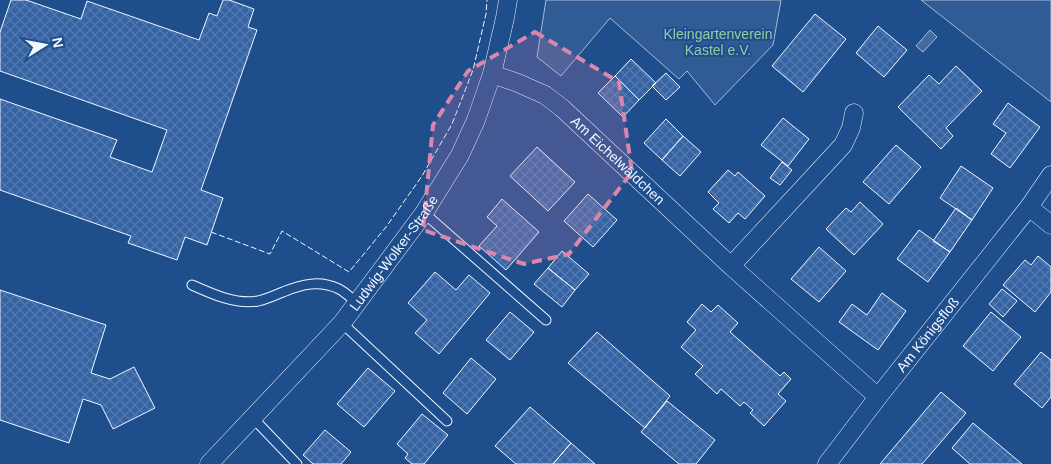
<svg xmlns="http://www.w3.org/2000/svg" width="1051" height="464" font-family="Arial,sans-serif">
<defs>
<pattern id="water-ripples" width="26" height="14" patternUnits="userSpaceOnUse" patternTransform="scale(1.25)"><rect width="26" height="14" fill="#446ba0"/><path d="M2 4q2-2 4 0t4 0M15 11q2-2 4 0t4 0" fill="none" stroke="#5f81ae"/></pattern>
<pattern id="building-cross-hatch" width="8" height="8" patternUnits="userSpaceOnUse" patternTransform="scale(1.25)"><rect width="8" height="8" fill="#3563a3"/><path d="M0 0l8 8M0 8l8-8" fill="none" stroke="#537ab1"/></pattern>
</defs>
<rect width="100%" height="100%" fill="#1f4e8c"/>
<path fill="#305b95" stroke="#a8bbd7" d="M546,0H781L773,45L715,105L687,71L679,79L610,18L561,76L537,57Z
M921,0H1051V102Z"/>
<path fill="url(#water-ripples)" stroke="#a8bbd7" d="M930,30L937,37L923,52L916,46Z"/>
<path fill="url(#building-cross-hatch)" stroke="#f2f6ff" d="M11,0H26L81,19L87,1L199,40L209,13L217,16L223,0H229L254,9L248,27L257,30L201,190L223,198L207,245L185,237L177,260L128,243L131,236L0,190V99L117,140L110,157L152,172L167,130L0,71V32Z
M815,14L846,39L803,92L772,66Z
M878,26L907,50L884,77L856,53Z
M631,59L656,83L639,100L615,76Z
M956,66L982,91L946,128L953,136L941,149L898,107L929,75L939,84Z
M666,73L680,87L666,100L652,86Z
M615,76L639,100L623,117L598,93Z
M1008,103L1040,127L1010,168L991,154L1006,133L993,124Z
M783,118L809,139L788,166L761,145Z
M666,119L683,136L662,160L644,143Z
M683,136L701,152L680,176L662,160Z
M896,145L921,167L889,204L863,182Z
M537,147L575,182L548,211L510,176Z
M782,162L792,170L780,185L770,178Z
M961,166L993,188L972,220L940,198Z
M728,170L735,176L738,172L765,196L745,219L738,213L729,223L713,209L719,203L708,192Z
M588,194L617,220L593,247L564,221Z
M502,199L539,232L506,270L479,246L497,226L487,217Z
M860,202L883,224L854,255L826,229L846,208L851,212Z
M956,208L972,220L950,252L933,241Z
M919,230L950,252L928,282L897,259Z
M819,247L846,271L819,302L791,279Z
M562,251L589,274L575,290L548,268Z
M1038,256L1051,267V292L1035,312L1003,285L1025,260L1031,265Z
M548,268L575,290L562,307L534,284Z
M435,272L456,290L469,275L490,293L439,354L415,333L427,320L408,303Z
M1002,289L1017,301L1003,317L989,304Z
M0,290L106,325L91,373L110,379L134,367L155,408L113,429L101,405L83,399L69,443L0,420Z
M882,293L906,311L878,350L839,322L852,304L867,315Z
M702,304L711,312L718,305L738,323L730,332L780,376L784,372L791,379L778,394L786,401L764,426L750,413L753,410L744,402L740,406L721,389L717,394L695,374L703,366L681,347L696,330L687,322Z
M510,312L534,332L510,360L486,340Z
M991,312L1021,337L993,371L963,346Z
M597,332L670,396L645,428L568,363Z
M1041,352L1051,360V397L1042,408L1014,384Z
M471,358L496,379L467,414L443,393Z
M368,368L395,391L364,427L337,404Z
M941,392L966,413L922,464H880Z
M667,401L715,440L696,464H679L641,432Z
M530,407L571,443L553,464H516L495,446Z
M422,414L448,435L424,464H412L405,458L408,454L397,444Z
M973,423L1022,464H970L952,448Z
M325,430L351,452L341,464H313L303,455Z
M571,443L595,464H553Z"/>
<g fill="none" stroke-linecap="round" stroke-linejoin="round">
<defs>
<path id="lane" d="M424,213L546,320
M192,285C212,294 236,305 258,301C267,299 275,295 283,292C302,284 320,280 339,289C345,292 351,298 357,303
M342,323L447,421
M253,418L297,464"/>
<g id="street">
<path id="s1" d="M492,74L518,83L545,95L562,108L731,266L878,397"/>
<path d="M1029,207L1051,175"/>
<path d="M731,266L843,145L851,128L854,113"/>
<path id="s2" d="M209,464L342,323L424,213L460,155L476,120L492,74L505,18L508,0"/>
<path id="s3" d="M827,464L878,397L1029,207L1051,225"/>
</g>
</defs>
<use href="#lane" stroke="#f2f6ff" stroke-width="11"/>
<use href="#street" stroke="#f2f6ff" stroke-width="19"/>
<use href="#lane" stroke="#1f4e8c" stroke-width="9"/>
<use href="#street" stroke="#1f4e8c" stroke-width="18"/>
<path stroke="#f2f6ff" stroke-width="1" stroke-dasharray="6 2.5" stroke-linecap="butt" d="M211,232L270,254L282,231L349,272L386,227L422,176L452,124L473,70L486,14L487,0"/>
</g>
<path fill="#da87ad" fill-opacity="0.2" stroke="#da87ad" stroke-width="4" stroke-dasharray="10 6" stroke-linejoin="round" d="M535,32L619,82L632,172L569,254L524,264L423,230L433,125L468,71Z"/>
<g text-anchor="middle" stroke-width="4" stroke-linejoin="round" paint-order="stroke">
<g font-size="14" fill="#97c8a6" stroke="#1f4e8c">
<text x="718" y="39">Kleingartenverein<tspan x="718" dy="16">Kastel e.V.</tspan></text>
</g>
<g font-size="14" fill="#f2f6ff" stroke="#1f4e8c">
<text dy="5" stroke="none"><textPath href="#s1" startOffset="155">Am Eichelwäldchen</textPath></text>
<text dy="5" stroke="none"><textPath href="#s2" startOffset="281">Ludwig-Wolker-Straße</textPath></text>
<text dy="5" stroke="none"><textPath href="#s3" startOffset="164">Am Königsfloß</textPath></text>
</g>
</g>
<g transform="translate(45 45) rotate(79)" stroke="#1f4e8c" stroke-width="4" paint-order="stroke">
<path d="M0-4L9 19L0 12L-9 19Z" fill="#f2f6ff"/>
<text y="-8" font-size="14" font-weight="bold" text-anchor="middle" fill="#f2f6ff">N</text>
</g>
</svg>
